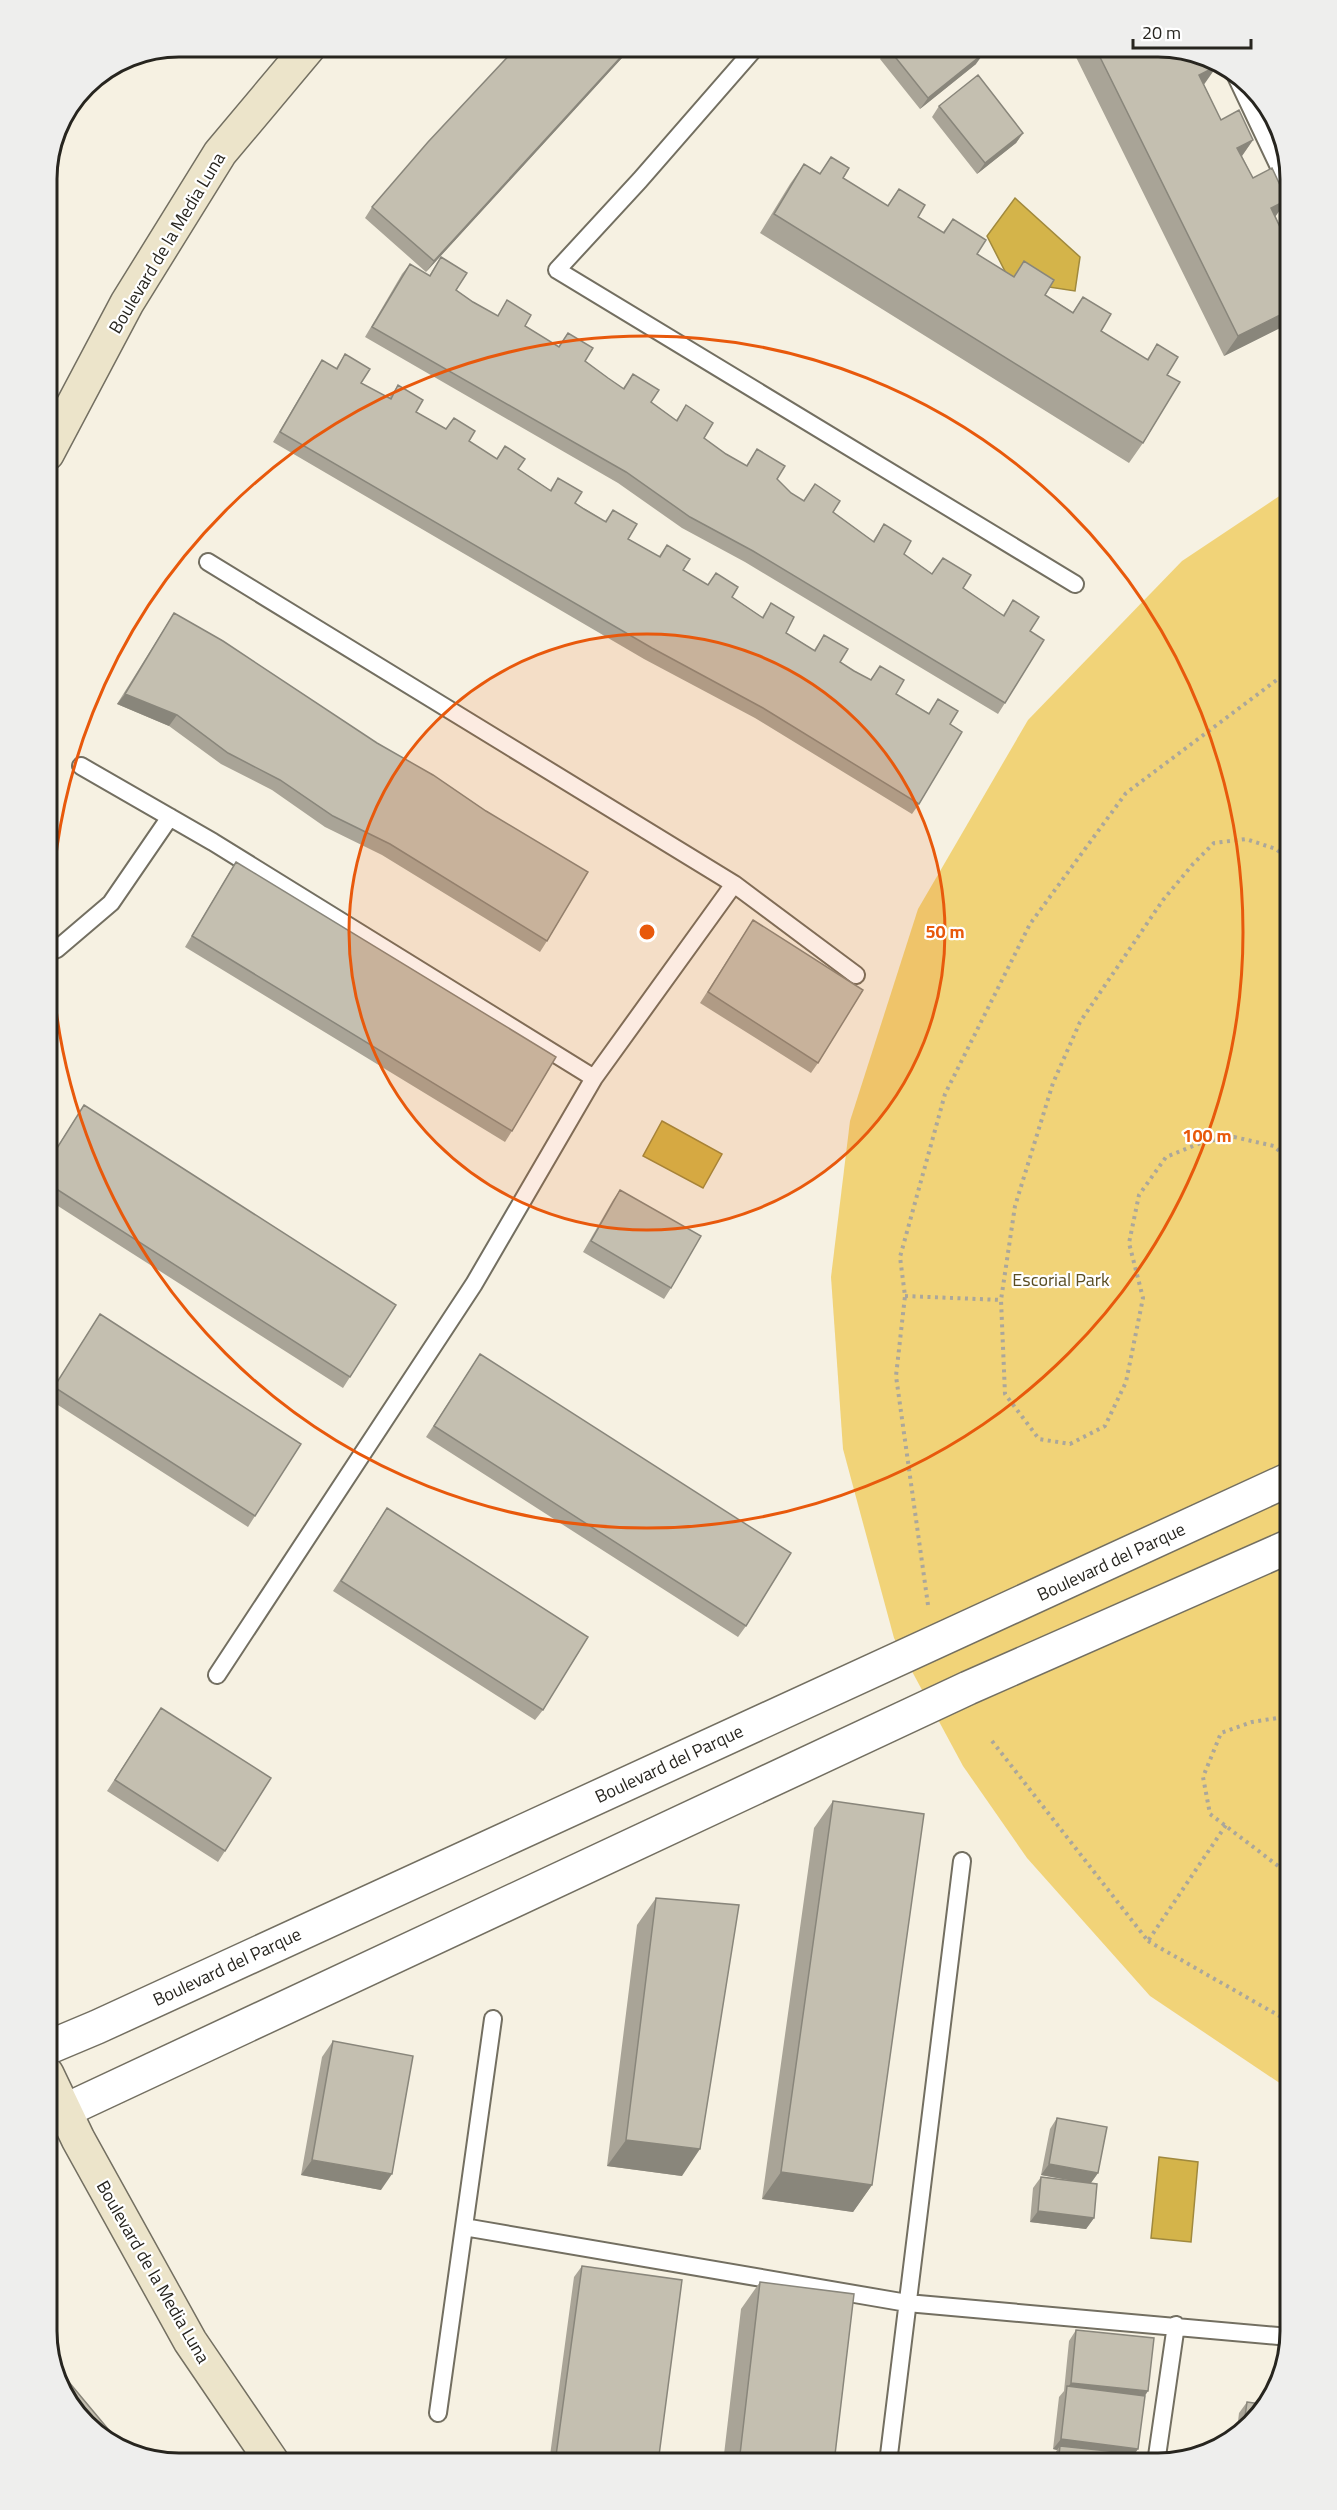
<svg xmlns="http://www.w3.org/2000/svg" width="1337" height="2510" font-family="'Titillium Web',sans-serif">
<rect width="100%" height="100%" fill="#f6f1e2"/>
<path fill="#f1d378" d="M1290,489V2090L1150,1996L1027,1858L963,1766L894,1638L843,1449L831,1277L850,1121L918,909L1028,720L1182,561Z"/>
<path fill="#d4b44a" stroke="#a0893d" stroke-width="1.5" d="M1015,198L1080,257L1075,291L1010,281L987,236Z
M662,1121L722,1154L703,1188L643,1156Z
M1159,2157L1198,2162L1191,2242L1151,2238Z"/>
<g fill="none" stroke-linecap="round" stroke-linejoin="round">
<defs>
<path id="lane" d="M756,47L640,180L557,270L1075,584
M1234,72L1290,190
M208,562L734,884L856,975
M81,766L213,842L594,1078
M47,953L57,949L111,903L170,817
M217,1675L474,1284L594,1078L734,884
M464,2227L907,2303L1289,2337
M438,2413L493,2019
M888,2463L962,1861
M1156,2463L1176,2325"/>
<path id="street" d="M47,2048L97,2027L1290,1479
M47,2119L968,1688L1290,1546"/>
<path id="secondary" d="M47,454L127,303L220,153L309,47
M47,2074L78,2139L190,2341L273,2463"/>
</defs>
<use href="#lane" stroke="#736f61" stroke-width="20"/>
<use href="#street" stroke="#736f61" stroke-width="36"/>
<use href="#secondary" stroke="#736f61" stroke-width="36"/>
<path stroke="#aba79b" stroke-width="4" stroke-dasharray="3 4.5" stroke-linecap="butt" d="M1290,1161L1274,1146L1234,1137L1203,1142L1166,1157L1139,1195L1129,1243L1143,1298L1126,1382L1105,1426L1070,1444L1039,1439L1005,1394L1001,1300L1015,1206L1053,1083L1080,1022L1163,900L1193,864L1214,843L1246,839L1276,849L1290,861
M905,1296L1001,1300
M928,1605L896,1376L905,1296L900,1257L945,1094L1030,924L1126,793L1290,670
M992,1741L1148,1941L1226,1825
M1290,1875L1210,1814L1203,1777L1221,1733L1252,1722L1290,1716
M1148,1941L1290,2022"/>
<use href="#lane" stroke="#fff" stroke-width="16"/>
<use href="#street" stroke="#fff" stroke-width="33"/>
<use href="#secondary" stroke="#ece4ca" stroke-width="33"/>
</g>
<path fill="#a9a497" d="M517,47H632L426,272L365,218L372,207Z
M1071,47H1167L1204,85L1221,120L1253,140L1242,156L1253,178L1276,217L1290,248V323L1224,356Z
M888,48L976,64L920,109L880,59Z
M939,106L1023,133L1016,143L977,174L932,117Z
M831,157L843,178L887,206L899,189L918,217L943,232L953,219L977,254L1013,277L1024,261L1045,295L1073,312L1083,297L1101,331L1147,359L1157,344L1167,375L1143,443L1129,463L760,233L790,184L804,164L820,173Z
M441,257L456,290L473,302L497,316L507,300L525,326L558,347L568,333L585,361L608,378L623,388L633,374L651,402L676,420L686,405L704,438L726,454L746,466L757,449L777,479L791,493L803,501L815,484L833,512L873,541L884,524L904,554L932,574L943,558L963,588L1003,615L1013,600L1030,631L1005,703L998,714L745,562L682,528L618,483L365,337L402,274L410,264L429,276Z
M345,354L361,383L389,398L398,385L416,412L469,441L496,459L505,446L518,469L550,490L558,478L575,503L605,521L613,510L628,539L659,556L667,545L683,570L707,585L716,573L732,597L762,617L771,603L786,633L814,650L824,635L840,662L870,680L880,666L896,694L929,713L938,699L950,724L919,804L912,814L755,718L644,659L273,442L315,371L322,360L336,368Z
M174,613L547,941L540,952L382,855L325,827L272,790L221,764L169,726L117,704Z
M236,862L512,1131L505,1142L185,947L229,873Z
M753,920L818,1063L811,1073L700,1003Z
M84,1105L350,1377L343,1388L47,1199V1163Z
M620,1190L671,1288L664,1299L583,1252L613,1200Z
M100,1314L255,1516L248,1527L47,1398Z
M480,1354L746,1626L738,1637L426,1437Z
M387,1508L543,1710L535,1720L333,1591Z
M161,1708L225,1851L218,1862L107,1791Z
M833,1801L872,2185L853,2212L762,2199L814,1828Z
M656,1898L682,2176L607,2166L637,1925Z
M333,2041L381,2190L301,2175L322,2057Z
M1057,2118L1098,2173L1091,2183L1094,2218L1086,2229L1030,2222L1033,2188L1041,2177L1074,2181L1041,2175L1050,2129Z
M582,2266L658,2463H549L574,2277Z
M760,2282L834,2463H723L741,2309Z
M1076,2330L1145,2396L1134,2454L1136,2463H1052L1053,2457L1057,2450L1053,2449L1059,2397L1064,2391L1069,2341Z
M1247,2402L1268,2405L1237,2430L1239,2413Z"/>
<path fill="#89867b" d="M630,47H632L426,272L434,261Z
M984,53L976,64L920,109L928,98Z
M1217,66L1203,86L1199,75Z
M1023,133L1016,143L977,174L985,163Z
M1253,140L1239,160L1237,148Z
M1287,200L1273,220L1271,208Z
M1290,310V323L1224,356L1238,336Z
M125,694L177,715L169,726L117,704Z
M626,2140L700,2149L682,2176L607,2166Z
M312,2160L392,2174L381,2190L301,2175Z
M1049,2164L1098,2173L1090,2184L1041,2175Z
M781,2172L872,2185L853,2212L762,2199Z
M1038,2211L1094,2218L1086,2229L1030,2222Z
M1071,2383L1148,2391L1141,2402L1066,2389Z
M1061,2439L1138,2449L1131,2459L1060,2446L1057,2450L1053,2449Z"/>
<path fill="#c4bfb0" stroke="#89867b" stroke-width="1.5" d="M517,47H630L434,261L372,207L428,142Z
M889,47H979L984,53L928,98L888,48Z
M1095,47H1167L1217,66L1199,75L1221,120L1239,110L1253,140L1237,148L1253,178L1272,168L1287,200L1271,208L1290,248V310L1238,336Z
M978,75L1023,133L985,163L939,106Z
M831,157L849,168L843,178L888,206L899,189L925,205L918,217L944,233L953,219L986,240L977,254L1014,277L1024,261L1054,280L1045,295L1073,313L1083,297L1111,314L1101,331L1148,360L1157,344L1178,357L1167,375L1180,382L1143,443L774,214L804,164L820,174Z
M441,257L467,273L456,290L473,302L498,316L507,300L531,315L525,326L559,347L568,333L593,348L585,361L608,378L624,389L633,374L659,390L651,402L677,421L686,405L713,423L704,438L726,454L747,466L757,449L785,466L777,479L791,493L804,501L815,484L840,501L833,512L874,542L884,524L911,541L904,554L932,574L943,558L971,575L963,588L1004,616L1013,600L1039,617L1030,631L1044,640L1005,703L753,551L690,517L626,472L372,327L410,264L430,276Z
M345,354L370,369L361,383L391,399L398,385L423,400L416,412L446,429L454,418L475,431L469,441L497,459L505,446L525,459L518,469L551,491L558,478L582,492L575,503L584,509L606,522L613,510L637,524L628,539L660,557L667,545L690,559L683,570L708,585L716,573L738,587L732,597L763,618L771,603L794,617L786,633L815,651L824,635L848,649L840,662L854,671L871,680L880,666L904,680L896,694L929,714L938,699L958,711L950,724L962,732L919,804L763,708L652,648L280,432L322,360L337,369Z
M174,613L223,641L377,743L433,775L486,811L588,872L547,941L390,844L333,816L280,780L228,753L177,715L125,694Z
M236,862L556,1057L512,1131L192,936Z
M753,920L863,990L818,1063L708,992Z
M84,1105L396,1305L350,1377L47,1183V1164Z
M620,1190L701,1236L671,1288L591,1241Z
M100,1314L301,1444L255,1516L54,1387Z
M480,1354L791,1553L746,1626L434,1426Z
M387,1508L588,1637L543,1710L341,1581Z
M161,1708L271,1778L225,1851L115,1780Z
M833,1801L924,1814L872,2185L781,2172Z
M656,1898L739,1905L700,2149L626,2140Z
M333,2041L413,2056L392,2174L312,2160Z
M1057,2118L1107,2127L1098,2173L1049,2164Z
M1041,2177L1097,2184L1094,2218L1038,2211Z
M582,2266L682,2280L658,2463H555Z
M760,2282L854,2294L834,2463H739Z
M1076,2330L1154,2338L1148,2391L1071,2383Z
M48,2337L54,2345L50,2349Z
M53,2363L123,2447L105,2441L57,2382Z
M1067,2386L1145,2396L1138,2449L1061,2439Z
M1247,2402L1268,2405L1244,2424Z
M1060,2446L1137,2454L1136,2463H1058Z"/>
<circle cx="647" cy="932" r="298" fill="#e8590c" fill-opacity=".12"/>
<g fill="none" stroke="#e8590c" stroke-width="3">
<circle cx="647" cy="932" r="298"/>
<circle cx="647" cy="932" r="596"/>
</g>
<g text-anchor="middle" stroke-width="4.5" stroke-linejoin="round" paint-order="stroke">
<g font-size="18" fill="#27251f" stroke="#fff">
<text transform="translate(167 243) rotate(-59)" y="6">Boulevard de la Media Luna</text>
<text transform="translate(1111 1562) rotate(-25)" y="6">Boulevard del Parque</text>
<text transform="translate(669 1764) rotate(-25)" y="6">Boulevard del Parque</text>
<text transform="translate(227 1967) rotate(-25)" y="6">Boulevard del Parque</text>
<text transform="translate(153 2272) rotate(60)" y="6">Boulevard de la Media Luna</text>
</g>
<g font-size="18" fill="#594c21" stroke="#fff">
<text x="1061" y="1286">Escorial Park</text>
</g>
</g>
<path d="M0 0H1337V2510H0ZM179 57H1158A122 122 0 0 1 1280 179V2331A122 122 0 0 1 1158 2453H179A122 122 0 0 1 57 2331V179A122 122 0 0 1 179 57Z" fill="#eeeeed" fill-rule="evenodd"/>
<path fill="none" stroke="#27251f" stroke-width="3" d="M179 57H1158A122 122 0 0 1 1280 179V2331A122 122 0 0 1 1158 2453H179A122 122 0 0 1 57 2331V179A122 122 0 0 1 179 57Z"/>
<circle cx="647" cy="932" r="9" fill="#e8590c" stroke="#fff" stroke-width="3"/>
<g font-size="18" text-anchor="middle" font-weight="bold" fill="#e8590c" stroke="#fff" stroke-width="4.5" stroke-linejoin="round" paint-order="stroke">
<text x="945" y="938">50 m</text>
<text x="1207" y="1142">100 m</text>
</g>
<path d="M1133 39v9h118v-9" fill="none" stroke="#27251f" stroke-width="3"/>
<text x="1142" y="39" font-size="18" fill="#27251f" stroke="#ffffff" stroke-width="4.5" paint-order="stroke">20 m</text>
</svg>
